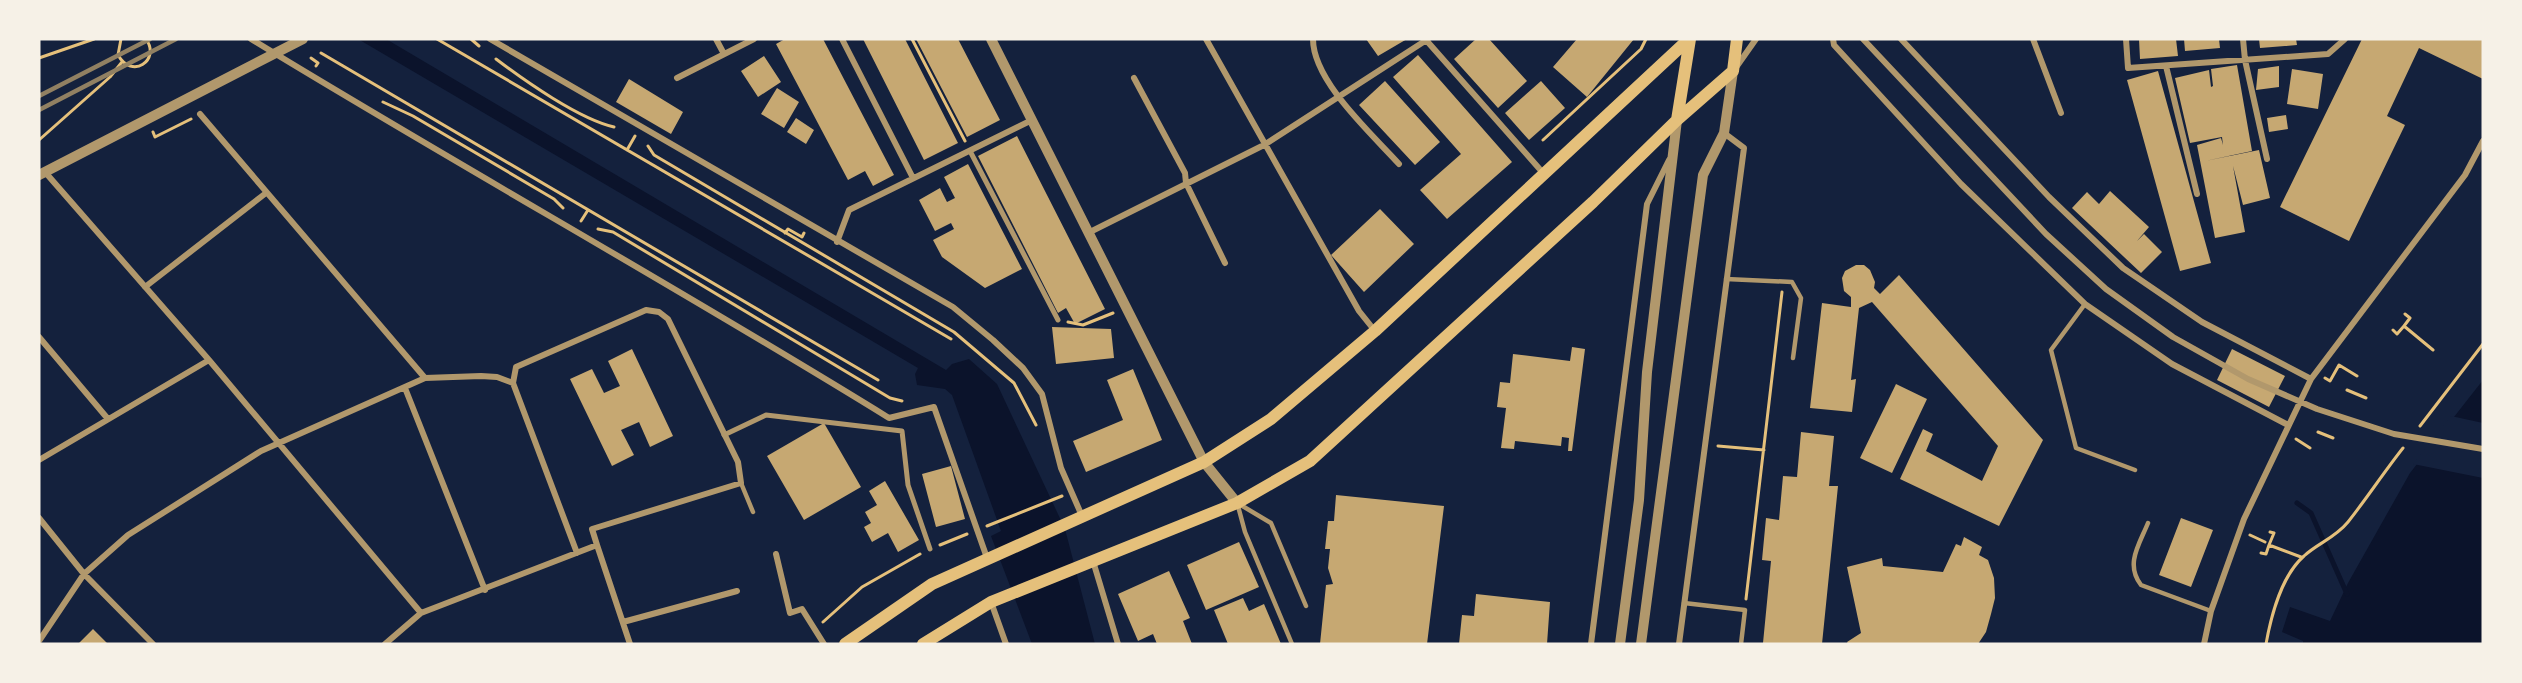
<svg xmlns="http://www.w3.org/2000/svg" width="2522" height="683" font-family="'Nunito Sans',sans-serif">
<rect width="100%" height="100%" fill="#14213d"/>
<path fill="#0b132b" d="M358,39H386L946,370L952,364L969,359L997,384L1065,529L1095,644H1032L991,536L1001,531L952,395L945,389L917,385L915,374L918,368Z
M2483,380V644H2303V641L2282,632L2290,607L2330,621L2348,583L2410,473Z"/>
<path fill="#14213d" d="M2451,416L2483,423V478L2413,464Z"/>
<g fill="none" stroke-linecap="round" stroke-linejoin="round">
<path stroke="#0b132b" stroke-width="5" d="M2297,503L2311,513L2347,594"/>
</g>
<path fill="#c6a872" d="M785,39H823L894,175L873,186L865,171L848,180L776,44Z
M863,39H905L958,143L924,160Z
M916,39H958L1000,120L967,137Z
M1366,39H1407L1378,56Z
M1476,39H1489L1527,81L1498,108L1454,59Z
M1577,39H1634L1587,97L1553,67Z
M2139,39H2176L2178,56L2140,59Z
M2184,39H2219L2220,48L2185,51Z
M2259,39H2296L2297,45L2260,48Z
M2362,39H2483V79L2419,48L2387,116L2405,125L2349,241L2280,207Z
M1418,55L1512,162L1447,219L1420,190L1461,154L1393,77Z
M764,56L781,82L758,97L741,71Z
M2237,65L2252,151L2205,161L2259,150L2270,198L2243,205L2233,166L2245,232L2215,238L2197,145L2221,138L2223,145L2222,137L2190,143L2175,78L2209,70L2211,87L2213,86L2211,69Z
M2279,66V87L2256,90L2258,69Z
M2292,69L2323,74L2318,109L2287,104Z
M2158,71L2211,263L2180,271L2127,80Z
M629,79L683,112L671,134L616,102Z
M1385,81L1440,142L1415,165L1359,105Z
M1541,81L1565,108L1529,140L1505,113Z
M777,88L799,102L784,128L761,114Z
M2286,115L2288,129L2269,132L2267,118Z
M796,118L814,130L806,144L787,132Z
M1017,136L1105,309L1075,324L1066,308L1058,313L978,156Z
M968,164L1022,269L985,288L942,257L933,240L954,229L951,223L935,231L919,200L940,188L947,202L955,198L944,177Z
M2110,191L2149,227L2137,241L2144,234L2162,252L2141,273L2072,208L2087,192L2099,204Z
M1380,209L1414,244L1364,292L1331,255Z
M1856,265H1864L1870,270L1875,282L1874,288L1880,294L1899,275L2043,440L1999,526L1900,479L1923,429L1933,434L1926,451L1982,481L1998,446L1872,302L1859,308L1851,380L1856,379L1852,412L1810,408L1822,303L1851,307V297L1844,291L1842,278L1845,271Z
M1052,327L1111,329L1114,358L1056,364Z
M1572,347L1585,349L1572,451H1568L1569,438L1562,437L1561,446L1515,441L1514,449L1501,448L1506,408L1497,407L1500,382L1510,383L1513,354L1570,361Z
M632,349L673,436L650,447L639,422L621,430L634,455L612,466L570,379L592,369L604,393L620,386L608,361Z
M2232,349L2285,376L2269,407L2217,380Z
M1133,369L1162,440L1086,472L1073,441L1123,420L1107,380Z
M1896,384L1927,399L1892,473L1860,458Z
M824,423L861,487L804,520L767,456Z
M1801,432L1834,436L1829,486H1838L1822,644L1763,643L1771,561L1762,560L1766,518L1779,520L1783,476L1797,477Z
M951,466L965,519L936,527L922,474Z
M885,481L919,540L898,552L888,533L872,542L864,527L871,523L865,512L877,505L869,491Z
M1336,495L1444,506L1427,644H1320L1326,585L1333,584L1328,568L1330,549H1325L1328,521H1334Z
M2181,518L2213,530L2191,587L2159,575Z
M1964,537L1982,547L1979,555L1988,560L1994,578L1995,598L1991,614L1986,632L1978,644H1848L1847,642L1861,633L1847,567L1882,558L1883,566L1943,572L1956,544L1961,546Z
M1239,542L1259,587L1206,610L1187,565Z
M1169,571L1190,618L1183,621L1192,644H1157L1153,634L1138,641L1118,594Z
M1476,594L1550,602L1547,644H1459L1462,615L1474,616Z
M1243,598L1249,611L1264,604L1281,644H1228L1214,610Z
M93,629L108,644H78Z"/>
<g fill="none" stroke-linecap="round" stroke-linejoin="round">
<path stroke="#e5c07b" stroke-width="3" d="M121,39L118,55C132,80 161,60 146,39
M437,39L951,339
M471,39L479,46
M912,39L965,141
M321,53L878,380
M39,58L94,39
M311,58L318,63L316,66
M496,59C525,81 579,119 614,127
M383,102L413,116L554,199L563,208
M153,132L155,137L191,119
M39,140L110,77L122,62
M1543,140L1641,49L1646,39
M648,146L654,155L954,332L1014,383L1036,425
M627,150L635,136
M581,221L588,210
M598,229L613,232L890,398L902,401
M785,233L788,229L802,237L804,233
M1068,322L1083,325L1113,313
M2404,326L2410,318L2405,314
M2393,330L2397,334L2404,326L2433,350
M2325,378L2330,381L2339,365L2357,376
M2347,390L2366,398
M2420,426L2483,344
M2318,432L2333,438
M2296,439L2310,448
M1718,446L1764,450
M987,526L1062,496
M2250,535L2265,542
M940,545L967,534
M2269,545L2274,533L2270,532
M2261,553L2266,554L2269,545L2301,557
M1746,599L1782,292
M823,622L862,587L920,554
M2266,644C2271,616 2282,575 2304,556C2318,543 2335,538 2348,522C2367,498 2384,472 2403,448"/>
<path stroke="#b1986c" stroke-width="4.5" d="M1726,279L1792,282L1801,298L1793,358
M2085,304L2051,350L2076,448L2135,470
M741,483L753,512
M1239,504L1271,523L1306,606
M1238,506L1245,532L1292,644
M2148,523C2139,545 2125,564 2141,585L2211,611
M1684,603L1745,610L1741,644"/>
<path stroke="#b1986c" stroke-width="5" d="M970,151L1058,320
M724,435L766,415L902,431L908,485L930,549"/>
<path stroke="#b1986c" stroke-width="6" d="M251,39C462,168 679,288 889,418L934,407L987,558
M490,39L953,307L993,340L1023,368L1042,394L1061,468L1082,516
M716,39L724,54
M842,39L913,178
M1206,39L1359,311L1375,331
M1313,39C1313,81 1371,133 1399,164
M1833,39L1834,45L1961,184L2085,304L2172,364L2288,425
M1863,39L2046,234L2106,289L2173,337L2248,379L2317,409L2394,434L2483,449
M1901,39L2049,197L2123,268L2202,322L2311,379
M2033,39L2061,113
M2126,39L2128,68L2328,54L2345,39
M2243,39L2245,60L2267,159
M1426,40L1544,174
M1737,66L1756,39
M2166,66L2197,194
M677,78L754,39
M1134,78L1185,173L1186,183L1225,263
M200,114L425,378
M45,172L209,360L421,613
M1090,232L1264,145L1428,39
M837,242L849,210L1032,120
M145,287L266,193
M39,337L108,419
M513,383L516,367L646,310L659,312L668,319L738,462L741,483L592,529L597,545
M405,388L485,590
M39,460L209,360
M39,518L84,574L153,644
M776,554L790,613L802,609L824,644
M1093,561L1118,644
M991,602L1006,644
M623,622L737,591
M39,641L84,574L128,535L261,451L425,378L481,376L497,377L513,383L577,553
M385,644L421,613L597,545L630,644
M1591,644L1647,204L1669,160
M1679,644L1744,148L1724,133
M2204,644L2211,611L2244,519L2311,379L2465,175L2483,141"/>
<path stroke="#b1986c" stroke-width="10" d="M991,39L1204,462L1237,503
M39,175L303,39
M1620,644L1639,500L1647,372L1677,120
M1641,644L1703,175L1724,133L1733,71"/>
<path stroke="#e5c07b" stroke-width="12" d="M1677,120L1690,39
M845,644L932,584L1204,462L1271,419L1375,331L1689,39
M923,644L991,602L1237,503L1310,461L1593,202L1677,120L1733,71L1737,39"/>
<path stroke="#918062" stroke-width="4.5" d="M39,96L150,39
M39,110L176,39"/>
</g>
<rect width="2522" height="683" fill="none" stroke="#f6f1e7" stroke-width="81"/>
</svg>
